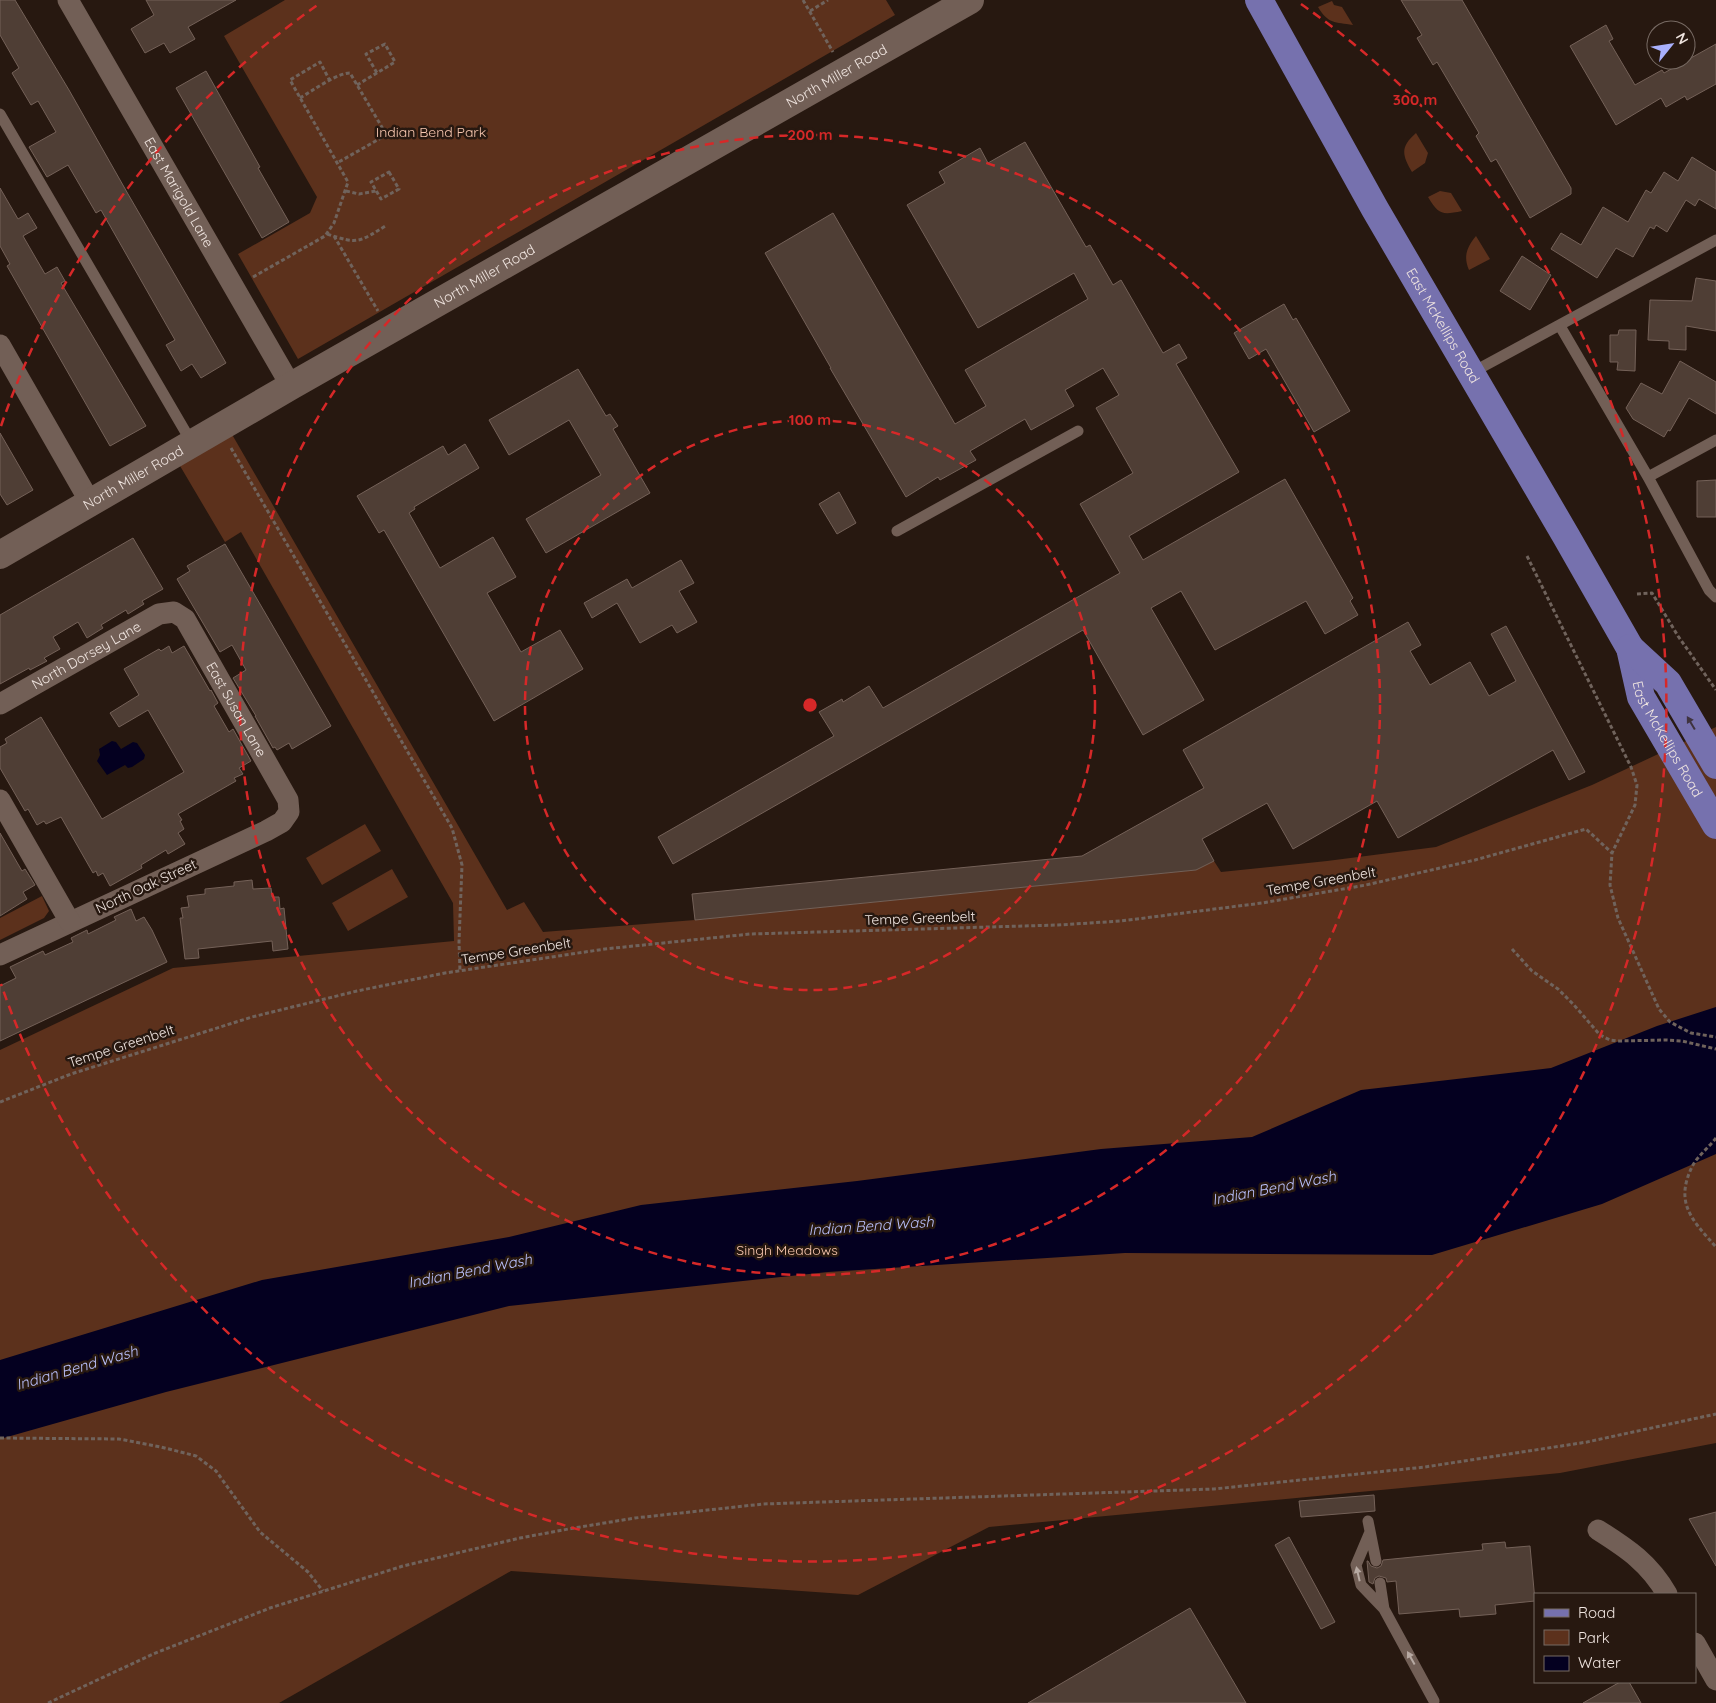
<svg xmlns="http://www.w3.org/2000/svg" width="1716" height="1703" font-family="Quicksand,sans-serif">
<rect width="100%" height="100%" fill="#271810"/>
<path fill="#5c311c" d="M285,0H886L895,15L298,359L238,254L310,213L317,197L224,36Z
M1332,1L1334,5L1342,7L1353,25C1335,22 1328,24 1318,7Z
M1416,133L1428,153L1425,163L1412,172C1402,155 1400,147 1416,133Z
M1440,191L1451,193L1462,211C1442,215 1439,215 1428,197Z
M1476,236L1490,259L1469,270C1463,256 1467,247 1476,236Z
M226,424L507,910L524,902L543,932L695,920L1196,870L1214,861L1221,872L1327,861L1436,847L1592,785L1716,727V1443L1560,1473L989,1527L858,1595L511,1571L279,1703H0V1050L173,968L454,941L453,903L241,532L225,542L173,454Z
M365,824L381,851L322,885L306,858Z
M392,869L408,897L348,931L332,903Z
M42,896L49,911L44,918L0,940V918Z"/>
<path fill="#040020" d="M112,741L116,742L121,749L133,742L137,743L145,755L144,759L132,767L128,768L125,765L107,775L97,761L100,755L99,749Z
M1716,1007V1154L1602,1204L1432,1255L1125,1253L828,1272L509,1306L166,1392L0,1439V1360L262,1280L509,1237L641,1205L857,1181L1101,1149L1252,1137L1361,1090L1551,1068L1657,1026Z"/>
<path fill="#4f3e35" stroke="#746158" d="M0,0H15L69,90L128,194L226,363L201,378L192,364L181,371L166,345L175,340L101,210L96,213L68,165L47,177L29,147L56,132L38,101L31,105L12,73L19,68L0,35Z
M146,0H236L188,27L195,39L170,53L164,43L145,53L131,29L154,15Z
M1401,0H1462L1571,188V194L1530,218L1496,159L1491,162L1476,136L1479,133L1437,62L1433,65L1417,38L1422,35Z
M1606,25L1613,39L1609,41L1635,85L1662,70L1664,73L1716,44V84L1687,100L1685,96L1666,107L1661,98L1616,125L1570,46Z
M206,71L260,167L258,168L289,222L262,238L176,88Z
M1025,142L1086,247L1090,245L1113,285L1121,280L1163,353L1179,344L1187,358L1176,364L1239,472L1129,536L1143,560L1285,479L1353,598L1350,601L1358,615L1325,634L1306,601L1215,650L1181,591L1151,608L1204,700L1143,735L1083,630L673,864L658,837L834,736L819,712L842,699L843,702L869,686L883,708L1120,573L1080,504L1133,473L1096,408L1119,395L1103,368L1065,390L1074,406L1031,430L1025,419L970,451L976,460L940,480L938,477L906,497L830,368H831L765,253L833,213L955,424L986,406L965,370L1088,299L1074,273L978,328L907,205L945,183L939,172L980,148L988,163Z
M1692,157L1716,172V209L1699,199L1695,206L1686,200L1667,232L1656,225L1654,229L1650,227L1633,257L1616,248L1597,278L1551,249L1561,233L1581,245L1603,207L1628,222L1646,190L1651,193L1664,172L1678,181Z
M0,188L18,219L28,213L37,228L23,236L45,274L57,267L65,281L61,283L146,426L110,446L7,266L10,264L0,246Z
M1522,256L1551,275L1530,310L1500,291Z
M1696,278L1716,281V331L1686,326V350L1669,349V341L1648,340L1650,300L1692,301Z
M1284,304L1293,320L1296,318L1350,411L1314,432L1266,349L1249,359L1234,333Z
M1619,330H1636L1635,371L1617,370L1618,362H1610V335H1618Z
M1680,361L1716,382V414L1689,398L1670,431L1668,430L1664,437L1633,419L1626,408L1641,383L1662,394Z
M578,369L606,416L610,414L618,426L613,429L650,493L546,553L526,519L601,475L569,420L509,455L489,420Z
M0,433L33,490L7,505L0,494Z
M465,444L479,468L414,507L415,509L409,513L440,568L493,537L516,577L487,593L521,652L560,630L583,669L494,721L384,530L379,533L357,496L443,446L448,455Z
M1716,480V517H1697V481Z
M839,492L856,523L837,534L819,504Z
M133,538L163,589L142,601L144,604L128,614L126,610L101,625L103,628L87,638L78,622L53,637L60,649L44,658L47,661L30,670L29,668L0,684V615Z
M225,544L331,726L292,749L289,743L277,750L275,747L273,748L255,716H256L233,678L246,670L232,645L220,652L177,579L190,571L187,566Z
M681,560L694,583L679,591L697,622L677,633L672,625L640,643L617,603L592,618L584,603L627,579L632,588Z
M1408,622L1421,645L1410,651L1430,685L1470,662L1489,696L1516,681L1491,634L1506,626L1585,772L1569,780L1553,750L1398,838L1377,801L1293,849L1267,803L1202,839L1214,861L1196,870L695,920L692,894L1082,856L1204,788L1183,750Z
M169,646L172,653L184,646L210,691L211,690L218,703L214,706L229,732L233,729L251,761L239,768L243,774L234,778L236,781L178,814L182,820L180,821L184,829L178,833L185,844L168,854L166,850L141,865L142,868L110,886L103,873L98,876L96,871L93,873L61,817L46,824L44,821L37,825L28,809L25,811L0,768V747L7,743L5,739L8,737L41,717L102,819L184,772L148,710L119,727L110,713L139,695L124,669L159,649L161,651Z
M0,833L22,871L25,869L35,885L23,892L27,899L0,916Z
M252,880L253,889L271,888L272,897H279L280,909L284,908L288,949L273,951L272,941L198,949L199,958L185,959L180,918H183L181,908L189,907L187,896L205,894V889L234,886V882Z
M131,909L136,921L144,917L152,930L167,962L0,1041V986L16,978L10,967L43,951L45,955L73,942L71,938L87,930L88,934L116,920L114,917Z
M1374,1495L1375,1511L1301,1517L1299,1501Z
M1716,1512V1566L1689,1519Z
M1289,1537L1335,1622L1321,1629L1275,1545Z
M1505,1542L1506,1548L1530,1546L1535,1601L1495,1605L1496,1614L1460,1617L1459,1609L1399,1614L1396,1581L1387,1582L1386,1578L1379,1576L1375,1578L1373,1584L1369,1582L1367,1561H1368L1371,1566L1377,1568L1381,1566L1383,1560L1483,1550L1482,1544Z
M1190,1608L1246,1703H1028Z
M1620,1682H1629L1641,1703H1583Z"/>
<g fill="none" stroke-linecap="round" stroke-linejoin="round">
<path stroke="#70635c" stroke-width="3" stroke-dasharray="4 2.5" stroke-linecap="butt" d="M803,0L833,52
M810,11L828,0
M357,85L395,62L385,44L366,54L377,73
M300,98C312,91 337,73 350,73L383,129L384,133L381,138L337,163
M389,172L399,189L381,199L371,182Z
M346,191L359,194L376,191
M327,234C359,245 359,242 387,225
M334,236L378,311
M253,277L325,236L334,223L348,182L290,80L320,62L330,81
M231,448L452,828L462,865L459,942L460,971
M1527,556L1631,767L1637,785L1635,805L1612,853L1610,885L1618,918L1659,1009L1670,1022L1691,1033L1716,1037
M1637,594L1652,593L1678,636L1716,690
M1512,949L1532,971L1558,989L1574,1005L1600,1035L1610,1040L1618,1041L1667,1040L1682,1041L1716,1049
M0,1102L71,1074L252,1017L357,991L445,973L605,949L750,934L1058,925L1121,921L1262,903L1366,885L1475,860L1586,829L1612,853
M1716,1138C1709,1147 1698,1156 1693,1165C1674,1202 1691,1219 1716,1247
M0,1438L119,1439L161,1447L196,1456L216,1471L260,1532L308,1572L323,1591
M48,1703L153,1654L270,1608L403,1566L520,1538L574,1528L635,1518L763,1504L1214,1489L1425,1467L1587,1442L1716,1414"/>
<path stroke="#725f56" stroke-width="11" d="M0,114L192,443
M1560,326L1648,477L1709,590L1716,597
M1471,373L1716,240
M1648,477L1716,440
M897,531L1078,431
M1368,1521L1376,1561
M1370,1532L1356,1565L1361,1585L1384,1609
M1380,1583L1384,1609L1434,1701"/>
<g stroke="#725f56" stroke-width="21">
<path id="s1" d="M68,0L291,386"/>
<path d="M0,345L90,502"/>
<path id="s2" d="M0,704L159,614L174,612L185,619L288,800L289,812L282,822L266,831L0,955"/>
<path d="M0,800L70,922"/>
<path d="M1598,1530C1628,1549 1649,1563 1667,1594"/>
<path d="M1695,1643L1716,1680"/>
</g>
<path stroke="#725f56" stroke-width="28" id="s3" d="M0,555L291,386L970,0"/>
<g stroke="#7671ae" stroke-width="28">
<path id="s4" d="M1259,0L1375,209L1566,536L1630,648L1641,697L1716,825"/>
<path d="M1630,648L1668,683L1716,765"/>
</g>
</g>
<defs><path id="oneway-solid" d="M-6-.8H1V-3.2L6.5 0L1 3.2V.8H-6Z" transform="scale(1.25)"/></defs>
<use fill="#3f333f" href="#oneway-solid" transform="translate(1691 723) rotate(-121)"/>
<g fill="#b7a9a2">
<use href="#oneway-solid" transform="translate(1358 1574) rotate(-103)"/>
<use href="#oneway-solid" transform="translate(1411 1658) rotate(-119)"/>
</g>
<g fill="none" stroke="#d62828" stroke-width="2.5" stroke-dasharray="9 6">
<circle cx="810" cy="705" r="285"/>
<circle cx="810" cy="705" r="570"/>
<path d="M1 426A856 856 0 0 1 319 4M1301 4A856 856 0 1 1 1 984"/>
</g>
<g text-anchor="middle" stroke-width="5" stroke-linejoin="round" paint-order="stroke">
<g font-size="14" fill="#f0e5e0" stroke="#271810">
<text dy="5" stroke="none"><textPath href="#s3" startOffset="964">North Miller Road</textPath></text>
<text dy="5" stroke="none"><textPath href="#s1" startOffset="222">East Marigold Lane</textPath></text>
<text dy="5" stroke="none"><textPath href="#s3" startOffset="559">North Miller Road</textPath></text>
<text dy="5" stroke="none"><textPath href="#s4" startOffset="374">East McKellips Road</textPath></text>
<text dy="5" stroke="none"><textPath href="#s3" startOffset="154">North Miller Road</textPath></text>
<text dy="5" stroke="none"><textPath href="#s2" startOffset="99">North Dorsey Lane</textPath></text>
<text dy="5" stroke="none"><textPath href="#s2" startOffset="315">East Susan Lane</textPath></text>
<text dy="5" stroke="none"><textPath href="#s4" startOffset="846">East McKellips Road</textPath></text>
<text transform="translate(1321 881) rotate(-10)" y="5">Tempe Greenbelt</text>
<text transform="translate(146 886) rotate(-25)" y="5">North Oak Street</text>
<text transform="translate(920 918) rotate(-2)" y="5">Tempe Greenbelt</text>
<text transform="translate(516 951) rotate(-9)" y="5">Tempe Greenbelt</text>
<text transform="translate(121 1046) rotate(-18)" y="5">Tempe Greenbelt</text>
</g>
<g font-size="14" fill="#f7c6af" stroke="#271810">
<text x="431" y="137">Indian Bend Park</text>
<text x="787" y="1255">Singh Meadows</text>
</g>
<g font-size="15" font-style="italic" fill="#bac1fd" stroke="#271810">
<text transform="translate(1274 1188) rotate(-11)" y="5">Indian Bend Wash</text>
<text transform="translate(871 1226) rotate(-4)" y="5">Indian Bend Wash</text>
<text transform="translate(470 1271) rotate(-11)" y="5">Indian Bend Wash</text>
<text transform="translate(77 1368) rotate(-16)" y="5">Indian Bend Wash</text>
</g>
</g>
<circle cx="810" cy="705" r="8" fill="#d62828" stroke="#271810" stroke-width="2.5"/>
<g font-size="15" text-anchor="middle" font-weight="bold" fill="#d62828" stroke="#271810" stroke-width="5" stroke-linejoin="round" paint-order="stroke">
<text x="1415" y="105">300 m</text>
<text x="810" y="140">200 m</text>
<text x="810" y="425">100 m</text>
</g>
<rect x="1534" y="1593" width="162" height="90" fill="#271810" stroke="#776a63"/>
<rect x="1544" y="1609" width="25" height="8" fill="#7671ae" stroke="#776a63"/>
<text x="1578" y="1618" font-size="15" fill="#f0e5e0">Road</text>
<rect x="1544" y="1630" width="25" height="15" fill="#5c311c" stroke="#776a63"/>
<text x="1578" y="1643" font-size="15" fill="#f0e5e0">Park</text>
<rect x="1544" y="1656" width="25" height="15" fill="#040020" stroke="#776a63"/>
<text x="1578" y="1668" font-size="15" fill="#f0e5e0">Water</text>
<g transform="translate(1671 45) rotate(60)"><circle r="24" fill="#271810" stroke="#776a63"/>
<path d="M0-4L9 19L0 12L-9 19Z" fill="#a9b0fc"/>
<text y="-8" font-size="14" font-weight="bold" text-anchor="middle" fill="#f0e5e0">N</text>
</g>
</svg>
